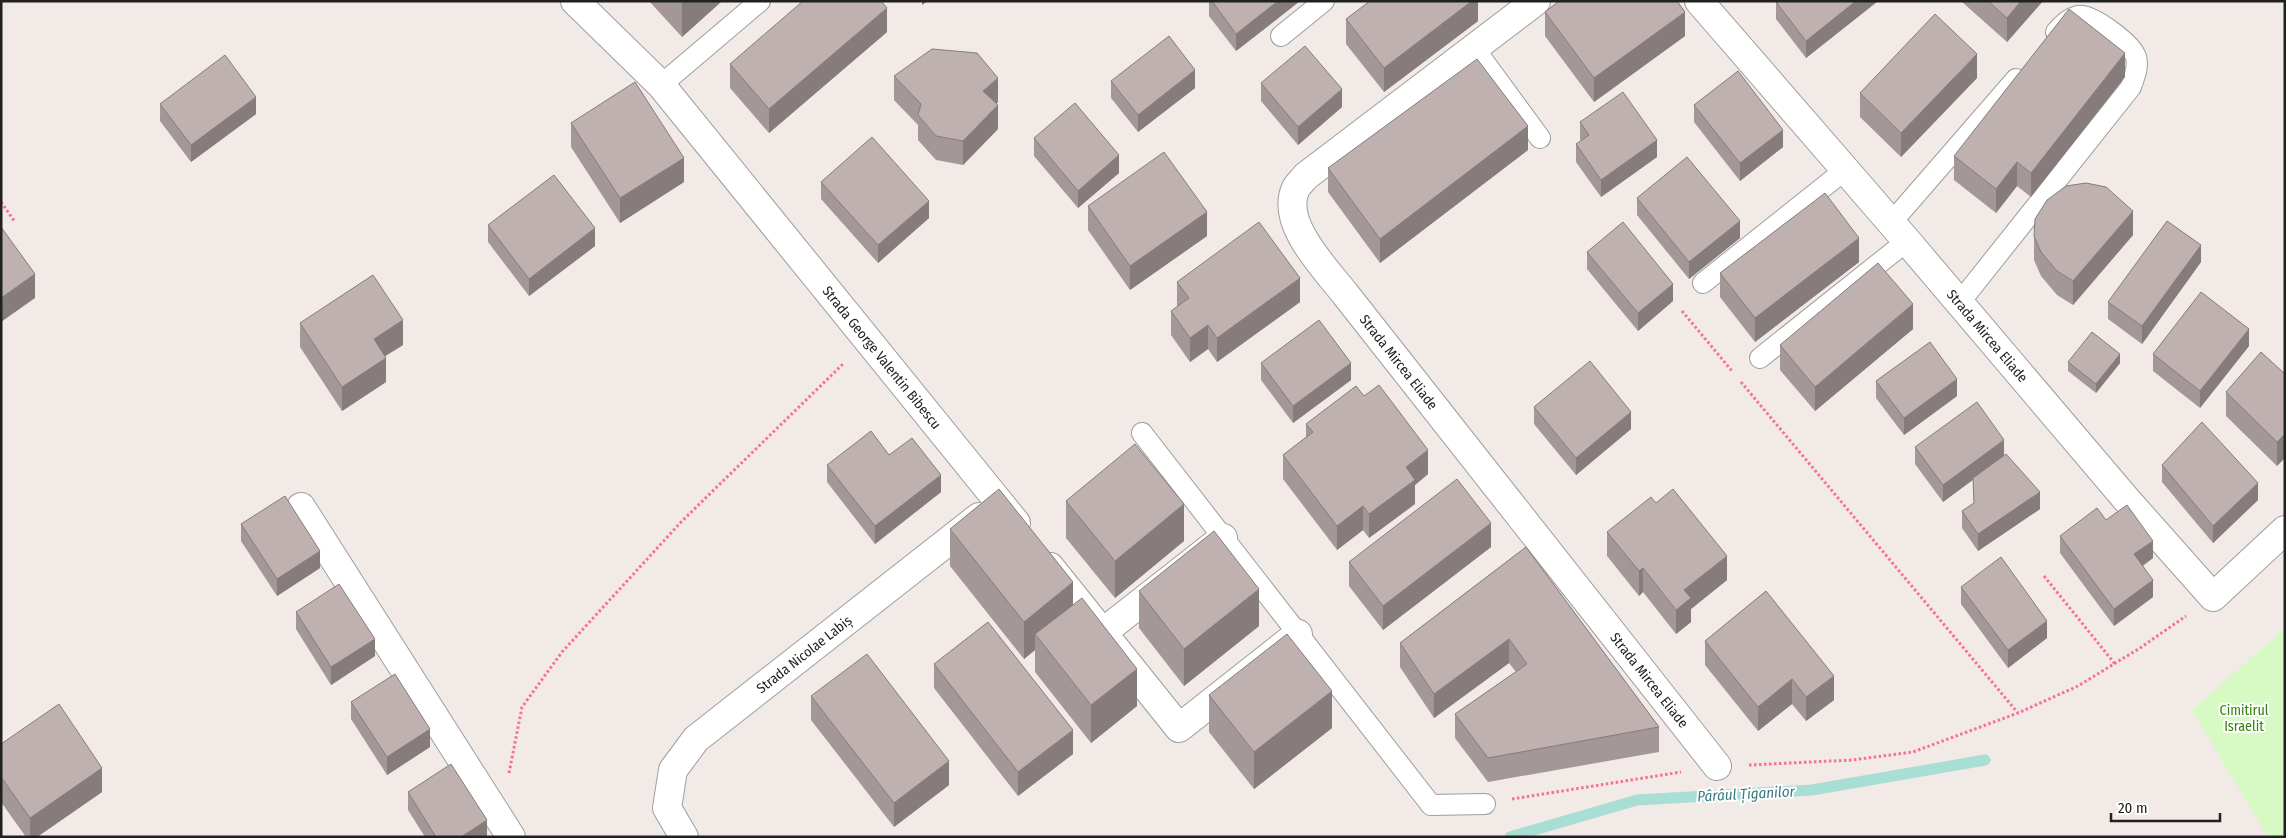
<svg xmlns="http://www.w3.org/2000/svg" width="2286" height="838" font-family="'Fira Sans Condensed',sans-serif">
<rect width="100%" height="100%" fill="#f1eae7"/>
<path fill="#d7fac5" d="M2285,628V837H2268L2192,710Z"/>
<g fill="none" stroke-linecap="round" stroke-linejoin="round">
<path stroke="#a8ded4" stroke-width="11" d="M1510,837L1637,800L1812,790L1985,760"/>
<defs>
<path id="lane" d="M1281,36L1324,1
M1474,48L1540,138
M661,85L760,1
M1891,223L2016,79
M1703,283L1845,170
M1960,302L2131,87C2134,77 2139,68 2136,57C2132,44 2091,13 2078,16C2069,18 2061,26 2056,32
M1760,358L1907,241
M1142,433L1431,805L1485,804"/>
<g id="street">
<path id="s1" d="M575,1L661,85L1016,523"/>
<path id="s2" d="M1536,1L1306,176C1303,180 1298,184 1296,188C1279,223 1326,269 1346,295L1717,766"/>
<path id="s3" d="M1699,1L1907,241L2126,499L2213,597L2285,530"/>
<path d="M301,507L511,837"/>
<path d="M1050,567L1179,728L1298,634"/>
<path d="M1102,633L1223,538"/>
<path id="s4" d="M684,837L667,808L673,770L696,739L979,517"/>
</g>
</defs>
<use href="#lane" stroke="#9e9e9e" stroke-width="22"/>
<use href="#street" stroke="#9e9e9e" stroke-width="30"/>
<path stroke="#fa6f9a" stroke-width="3" stroke-dasharray="2.5 2.5" stroke-linecap="butt" d="M1,202L15,222
M1682,311L1732,371
M1741,382L2018,713
M2044,576L2115,664
M1749,765L1852,760L1913,752L2018,713L2078,686L2140,648L2186,616
M509,773L522,707L562,652L682,521L844,363
M1512,799L1681,772"/>
<use href="#lane" stroke="#fff" stroke-width="20"/>
<use href="#street" stroke="#fff" stroke-width="28"/>
</g>
<path fill="#a39897" d="M649,1H722L682,37Z
M1209,1H1300L1236,51L1209,16Z
M1478,1V21L1384,92L1346,44V19Z
M1877,1L1806,58L1776,19V2Z
M1961,1H2043L2007,42Z
M1545,12L1685,36L1594,102L1545,36Z
M887,32L769,133L730,88V64Z
M894,76L998,102L996,104L998,129L963,165L936,160L918,140V125L894,100Z
M2125,77L2031,197L2017,186L1996,213L1954,180V156Z
M1977,78L1901,157L1860,117V93Z
M1111,81L1195,88L1138,132L1111,98Z
M1261,83L1342,107L1298,145L1261,101Z
M160,104L256,114L191,162L160,121Z
M1694,105L1783,147L1740,181L1694,122Z
M1580,122L1657,157L1601,197L1576,162V144L1581,141L1580,139Z
M571,123L684,182L620,223L571,147Z
M1034,138L1119,173L1078,208L1034,156Z
M1528,150L1380,263L1328,192V168Z
M821,182L929,218L878,263L821,199Z
M1637,198L1740,238L1689,279L1637,215Z
M1088,206L1207,236L1130,290L1088,230Z
M488,225L595,246L529,296L488,242Z
M2133,235L2073,305L2057,295L2041,276L2034,260V236Z
M1587,252L1673,301L1638,331L1587,269Z
M1859,262L1755,342L1720,297V273Z
M2201,262L2142,344L2108,319V302Z
M1177,282L1300,302L1217,362L1208,349L1190,362L1171,335V311L1177,307Z
M300,323L403,345L385,356L386,382L342,411L300,347Z
M1913,329L1815,411L1780,370V345Z
M2249,346L2200,408L2153,371V354Z
M2068,362L2120,363L2096,393L2068,371Z
M1261,363L1351,380L1293,423L1261,380Z
M2285,374L2277,466L2226,416V392Z
M1876,381L1957,396L1904,435L1876,398Z
M1534,407L1631,429L1576,475L1534,424Z
M1306,424L1428,474L1415,485V504L1369,538L1363,530L1337,550L1283,479V455L1306,437Z
M1915,447L2004,455L2040,509L1978,551L1962,528V511L1974,503L1973,479L1943,502L1915,464Z
M889,455L941,492L875,544L827,482V465Z
M2162,465L2258,500L2213,543L2162,482Z
M1066,501L1184,541L1115,598L1066,538Z
M2106,520L2153,558L2143,566L2153,597L2114,626L2060,553V536Z
M241,524L320,568L277,596L241,541Z
M950,529L1073,605L1137,706L1091,743L1035,672V650L1024,659L950,566Z
M1607,532L1727,580L1691,609V622L1676,634L1643,592L1639,596L1607,556Z
M1491,547L1383,630L1349,586V562Z
M1526,547L1659,727V752L1488,782L1455,738V714L1516,672L1509,663L1434,718L1400,667V643Z
M1961,587L2047,638L2008,668L1961,604Z
M1139,591L1259,626L1184,686L1139,628Z
M1766,591L1834,700L1806,721L1792,704L1758,731L1705,665V641Z
M296,612L375,656L331,685L296,629Z
M934,664L1073,754L1018,796L934,688Z
M1209,695L1332,728L1254,789L1209,732Z
M811,696L949,785L894,827L811,720Z
M351,702L430,747L387,775L351,719Z
M1,744L102,792L37,837H26L1,802Z
M408,792L487,837H425L408,810Z"/>
<path fill="#857c7b" d="M682,1H722L682,37Z
M922,1H928L922,5Z
M1278,1H1300L1236,51V34Z
M1472,1H1478V21L1384,92V68Z
M1856,1L1877,2L1806,58V41Z
M2021,1H2043L2007,42V18Z
M887,8V32L769,133V109Z
M1685,12V36L1594,102V78Z
M2125,53V77L2031,197V173Z
M1977,54V78L1901,157V133Z
M1195,70V88L1138,132V115Z
M998,78V102L983,115V91Z
M1342,89V107L1298,145V127Z
M256,97V114L191,162V145Z
M998,105V129L963,165V141Z
M1528,126V150L1380,263V239Z
M1783,130V147L1740,181V163Z
M1657,140V157L1601,197V180Z
M1119,155V173L1078,208V191Z
M684,158V182L620,223V198Z
M2017,162V186L1996,213V189Z
M929,201V218L878,263V245Z
M2133,211V235L2073,305V281Z
M1207,212V236L1130,290V266Z
M1740,221V238L1689,279V262Z
M595,228V246L529,296V279Z
M1859,238V262L1755,342V318Z
M2201,245V262L2142,344V326Z
M35,274V298L1,322V298Z
M1300,278V302L1217,362V338Z
M1673,284V301L1638,331V313Z
M1913,304V329L1815,411V387Z
M403,320V345L374,363V339Z
M1208,325V349L1190,362V338Z
M2249,329V346L2200,408V391Z
M2120,354V363L2096,393V384Z
M386,358V382L342,411V387Z
M1351,363V380L1293,423V406Z
M1957,379V396L1904,435V418Z
M1631,412V429L1576,475V458Z
M2285,434V458L2277,466V442Z
M2004,440V457L1943,502V485Z
M1428,450V474L1415,485V504L1369,538V514L1406,467Z
M941,475V492L875,544V526Z
M2258,483V500L2213,543V526Z
M2040,492V509L1978,551V534Z
M1184,504V541L1115,598V561Z
M1363,506V530L1337,550V526Z
M1491,523V547L1383,630V606Z
M2153,541V558L2134,571V554Z
M320,551V568L277,596V579Z
M1727,556V580L1691,609V622L1676,634V610L1684,590Z
M1643,568V592L1639,596V571Z
M2153,580V597L2114,626V609Z
M1073,582V620L1035,634V650L1024,659V622Z
M1259,589V626L1184,686V649Z
M2047,621V638L2008,668V650Z
M375,639V656L331,685V667Z
M1509,639V663L1434,718V694Z
M1137,669V706L1091,743V705Z
M1834,676V700L1806,721V697Z
M1792,679V704L1758,731V707Z
M1332,691V728L1254,789V752Z
M430,729V747L387,775V757Z
M1073,730V754L1018,796V772Z
M949,761V785L894,827V803Z
M102,768V792L37,837H30V818Z
M487,820V837H461Z"/>
<path fill="#beb1b0" stroke="#857c7b" d="M803,1H881L887,8L769,109L730,64Z
M1212,1H1278L1236,34Z
M1370,1H1472L1384,68L1346,19Z
M1559,1H1677L1685,12L1594,78L1545,12Z
M1777,1H1856L1806,41L1776,2Z
M1988,1H2021L2007,18Z
M2069,9L2125,53L2031,173L2017,162L1996,189L1954,156Z
M1935,14L1977,54L1901,133L1860,93Z
M1169,36L1195,70L1138,115L1111,81Z
M1305,46L1342,89L1298,127L1261,83Z
M932,49L977,53L998,78L983,91L998,105L963,141L936,136L918,115L921,104L894,76Z
M225,55L256,97L191,145L160,104Z
M1477,59L1528,126L1380,239L1328,168Z
M1738,71L1783,130L1740,163L1694,105Z
M635,82L684,158L620,198L571,123Z
M1623,92L1657,140L1601,180L1576,144L1589,135L1580,122Z
M1075,103L1119,155L1078,191L1034,138Z
M872,137L929,201L878,245L821,182Z
M1164,152L1207,212L1130,266L1088,206Z
M1687,157L1740,221L1689,262L1637,198Z
M554,175L595,228L529,279L488,225Z
M2086,183L2106,187L2133,211L2073,281L2057,271L2041,252L2034,236L2035,219L2047,200L2066,186Z
M1825,193L1859,238L1755,318L1720,273Z
M2167,221L2201,245L2142,326L2108,302Z
M1259,222L1300,278L1217,338L1208,325L1190,338L1171,311L1189,298L1177,282Z
M1623,222L1673,284L1638,313L1587,252Z
M1,227L35,274L1,298Z
M1878,263L1913,304L1815,387L1780,345Z
M373,275L403,320L374,339L386,358L342,387L300,323Z
M2201,292L2249,329L2200,391L2153,354Z
M1319,320L1351,363L1293,406L1261,363Z
M2092,332L2120,354L2096,384L2068,362Z
M1930,342L1957,379L1904,418L1876,381Z
M2261,352L2285,374V434L2277,442L2226,392Z
M1590,361L1631,412L1576,458L1534,407Z
M1379,385L1428,450L1406,467L1415,480L1369,514L1363,506L1337,526L1283,455L1313,432L1306,424L1356,386L1364,396Z
M1977,402L2004,440L1943,485L1915,447Z
M2202,422L2258,483L2213,526L2162,465Z
M871,431L889,455L912,438L941,475L875,526L827,465Z
M1135,444L1184,504L1115,561L1066,501Z
M2006,454L2040,492L1978,534L1962,511L1974,503L1973,478Z
M1457,479L1491,523L1383,606L1349,562Z
M999,489L1073,582L1024,622L950,529Z
M1673,489L1727,556L1684,590L1691,598L1676,610L1643,568L1639,571L1607,532L1651,497L1656,503Z
M285,496L320,551L277,579L241,524Z
M2127,505L2153,541L2134,554L2153,580L2114,609L2060,536L2097,508L2106,520Z
M1214,531L1259,589L1184,649L1139,591Z
M1526,547L1659,727L1488,758L1455,714L1527,664L1509,639L1434,694L1400,643Z
M2001,557L2047,621L2008,650L1961,587Z
M339,584L375,639L331,667L296,612Z
M1766,591L1834,676L1806,697L1792,679L1758,707L1705,641Z
M1082,598L1137,669L1091,705L1035,634Z
M988,622L1073,730L1018,772L934,664Z
M1287,634L1332,691L1254,752L1209,695Z
M867,654L949,761L894,803L811,696Z
M395,674L430,729L387,757L351,702Z
M59,704L102,768L30,818L1,777V744Z
M451,764L487,820L461,837H436L408,792Z"/>
<g text-anchor="middle" stroke-width="4" stroke-linejoin="round" paint-order="stroke">
<g font-size="14" fill="#212121" stroke="#fff">
<text dy="5" stroke="none"><textPath href="#s3" startOffset="442">Strada Mircea Eliade</textPath></text>
<text dy="5" stroke="none"><textPath href="#s1" startOffset="471">Strada George Valentin Bibescu</textPath></text>
<text dy="5" stroke="none"><textPath href="#s2" startOffset="514">Strada Mircea Eliade</textPath></text>
<text dy="5" stroke="none"><textPath href="#s4" startOffset="248">Strada Nicolae Labiș</textPath></text>
<text dy="5" stroke="none"><textPath href="#s2" startOffset="919">Strada Mircea Eliade</textPath></text>
</g>
<g font-size="14" fill="#33820b" stroke="#fff">
<text x="2244" y="715">Cimitirul<tspan x="2244" dy="16">Israelit</tspan></text>
</g>
<g font-size="15" font-style="italic" fill="#3a7b82" stroke="#fff">
<text transform="translate(1746 794) rotate(-3)" y="5">Pârâul Țiganilor</text>
</g>
</g>
<rect width="2286" height="838" fill="none" stroke="#212121" stroke-width="5"/>
<path d="M2111 813v8h109v-8" fill="none" stroke="#212121" stroke-width="2.5"/>
<text x="2118" y="813" font-size="15" fill="#212121" stroke="#ffffff" stroke-width="4" paint-order="stroke">20 m</text>
</svg>
